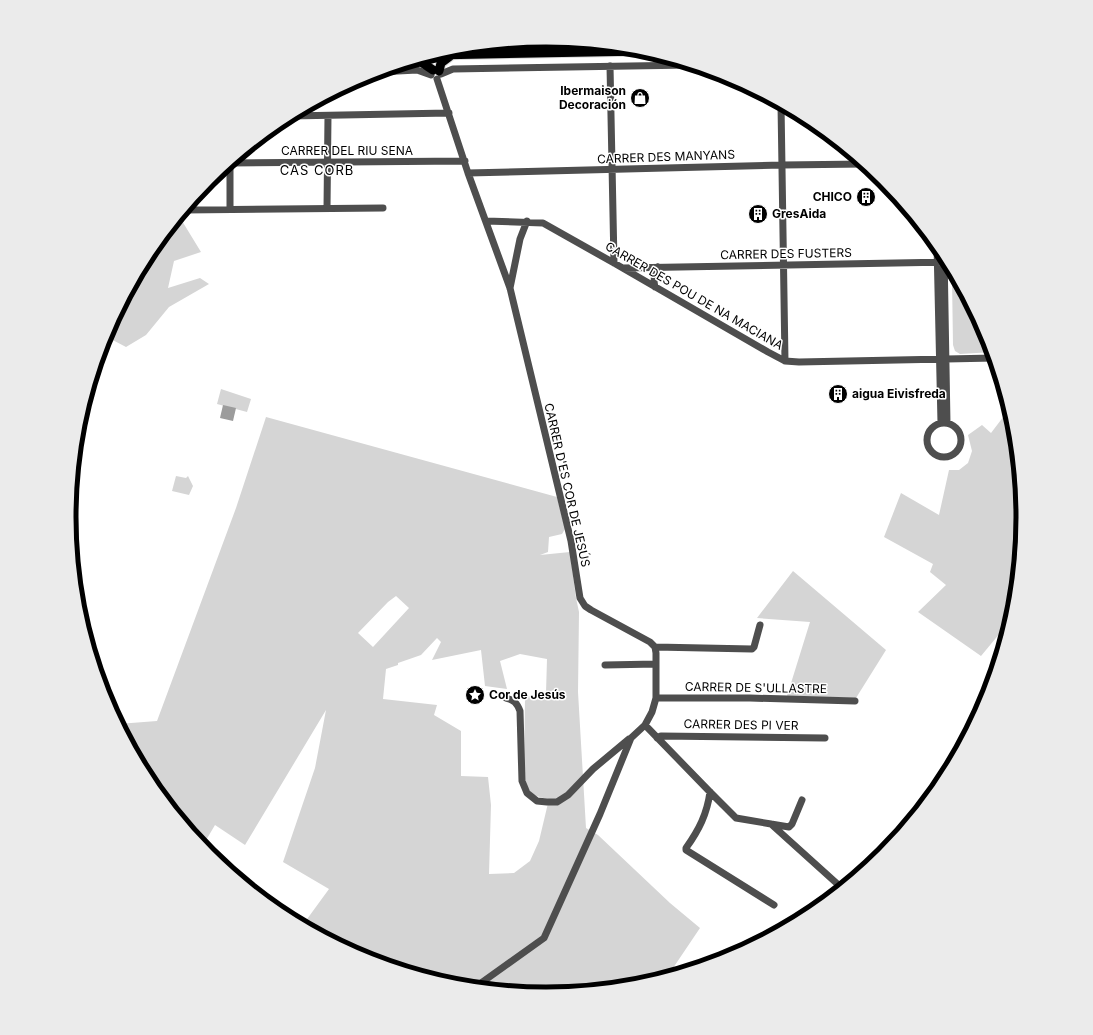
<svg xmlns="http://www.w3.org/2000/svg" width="1093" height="1035" font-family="Inter,sans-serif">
<rect width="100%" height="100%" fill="#fff"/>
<path fill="#d5d5d5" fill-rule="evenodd" d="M179,216L201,252L174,261L168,288L200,278L209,284L169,307L146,335L126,347L105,336V335L150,252Z
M953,271L988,335L993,352L960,354L955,351L953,345L952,279Z
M221,389L251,399L247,412L217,404Z
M1010,408L1015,425L1024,518L1015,611L1010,621L981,656L918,612L946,585L930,572L933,564L884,537L901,493L939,515L949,470H959L968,463L972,451L968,435L982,425L991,433Z
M266,417L557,497L565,529L562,534L549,537L548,552L540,555L570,552L576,598L579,612L578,692L586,828L598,835L670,903L700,928L669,974L670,977L639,986L542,995L527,993L528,992H519L453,986L364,959L302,926L329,889L283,862L315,768L326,710L245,845L215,825L202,847L149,783L118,724L157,721L236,508ZM396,596L409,608L373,647L358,633L388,602ZM437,638L441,642L432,660L481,650L485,686L507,689L500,661L520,654L547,659L546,693L525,697L524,778C530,795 533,796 549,799L539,841L530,861L514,873L489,874L491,805L488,777L461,776V731L434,715L437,705L383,699L386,669L398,665V663L421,655Z
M176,476L186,478L188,476L193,486L189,495L172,491Z
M793,571L886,650L856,698L787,696L810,622L757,618Z"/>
<path fill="#9c9c9c" d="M223,405L236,408L233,421L220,418Z"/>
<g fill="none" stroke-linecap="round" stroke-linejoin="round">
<defs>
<path id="major" d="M512,43L571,42
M435,55L645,51
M418,60L433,70
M439,71L441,63L453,54"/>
</defs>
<use href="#major" stroke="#dbdbdb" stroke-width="11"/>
<path stroke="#4e4e4e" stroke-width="7" d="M610,66L614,263
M379,72L417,70L431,75
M441,74L453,69L691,65
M360,79L364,80L368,75
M437,79L468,173L510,288L571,541L580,598L585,606L591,610L650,642L655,647L656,653V698L652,712L645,725L631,738L600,814L544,938L474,988
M781,104L785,361
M290,116L449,113
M230,162V209
M230,163L465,161
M468,173L782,165L865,164
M327,208L328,116
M184,210L383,208
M486,221L543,223L614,263L768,352L785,361L799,362L995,358
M937,245L941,423
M944,253L947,423
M623,268L949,262
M655,287C653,279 654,274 658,267
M510,288L520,239L527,221
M927 440a17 17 0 1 1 34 0a17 17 0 1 1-34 0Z
M655,647L752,649L754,647L760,625
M605,665L656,664
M506,698C514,700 517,703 520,711L522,781L527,793L537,801L547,802H557L568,795L593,769L629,739
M656,698H750L855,701
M645,725L710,792L736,818L771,824L843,889
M657,738L661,736L825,738
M710,792C707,814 699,830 686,848V850L774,905
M771,824L789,827L792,824L802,800"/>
<use href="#major" stroke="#000" stroke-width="9"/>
</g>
<defs>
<symbol id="shop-disc" viewBox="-11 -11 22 22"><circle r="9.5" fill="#000" stroke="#fff"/><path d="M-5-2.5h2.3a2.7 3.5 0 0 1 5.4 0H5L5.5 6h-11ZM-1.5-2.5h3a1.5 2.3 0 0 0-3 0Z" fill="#fff"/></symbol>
<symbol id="building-disc" viewBox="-11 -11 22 22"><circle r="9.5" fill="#000" stroke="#fff"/><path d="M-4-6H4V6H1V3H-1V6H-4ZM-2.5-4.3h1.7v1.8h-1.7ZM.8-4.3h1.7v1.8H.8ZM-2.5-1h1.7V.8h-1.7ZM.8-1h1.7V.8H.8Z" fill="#fff"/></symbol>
<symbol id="sight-disc" viewBox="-11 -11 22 22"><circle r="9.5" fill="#000" stroke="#fff"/><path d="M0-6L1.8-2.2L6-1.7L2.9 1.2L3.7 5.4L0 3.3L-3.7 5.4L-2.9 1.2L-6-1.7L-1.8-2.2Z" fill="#fff"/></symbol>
</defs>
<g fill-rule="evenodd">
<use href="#shop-disc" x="629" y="87" width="22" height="22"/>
<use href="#building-disc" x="855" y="186" width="22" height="22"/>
<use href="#building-disc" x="747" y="203" width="22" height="22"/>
<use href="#building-disc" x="827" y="383" width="22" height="22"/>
<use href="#sight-disc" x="464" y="684" width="22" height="22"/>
</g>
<g text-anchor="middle" stroke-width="3" stroke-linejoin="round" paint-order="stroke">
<g font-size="12" font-weight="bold" fill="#000" stroke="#fff" text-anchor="start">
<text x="626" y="95" text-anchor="end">Ibermaison<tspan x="626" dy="14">Decoración</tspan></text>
<text x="852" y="201" text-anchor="end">CHICO</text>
<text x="772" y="218">GresAida</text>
<text x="852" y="398">aigua Eivisfreda</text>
<text x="489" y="699">Cor de Jesús</text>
</g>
<g font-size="12" fill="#000" stroke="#fff">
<text x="347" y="155">CARRER DEL RIU SENA</text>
<text transform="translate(666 157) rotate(-2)" y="4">CARRER DES MANYANS</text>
<text transform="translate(786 254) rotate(-1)" y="4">CARRER DES FUSTERS</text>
<text transform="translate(694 296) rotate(30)" y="4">CARRER DES POU DE NA MACIANA</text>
<text transform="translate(567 485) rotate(77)" y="4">CARRER D'ES COR DE JESÚS</text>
<text transform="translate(756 688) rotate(1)" y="4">CARRER DE S'ULLASTRE</text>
<text transform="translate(741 725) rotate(1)" y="4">CARRER DES PI VER</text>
</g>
<g font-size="13" letter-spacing="1" fill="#000" stroke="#fff">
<text x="317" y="175">CAS CORB</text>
</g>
</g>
<path d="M0 0H1093V1035H0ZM76 517a470 470 0 1 1 940 0a470 470 0 1 1-940 0Z" fill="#ebebeb" fill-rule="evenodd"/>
<path fill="none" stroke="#000" stroke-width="5" d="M76 517a470 470 0 1 1 940 0a470 470 0 1 1-940 0Z"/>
</svg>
